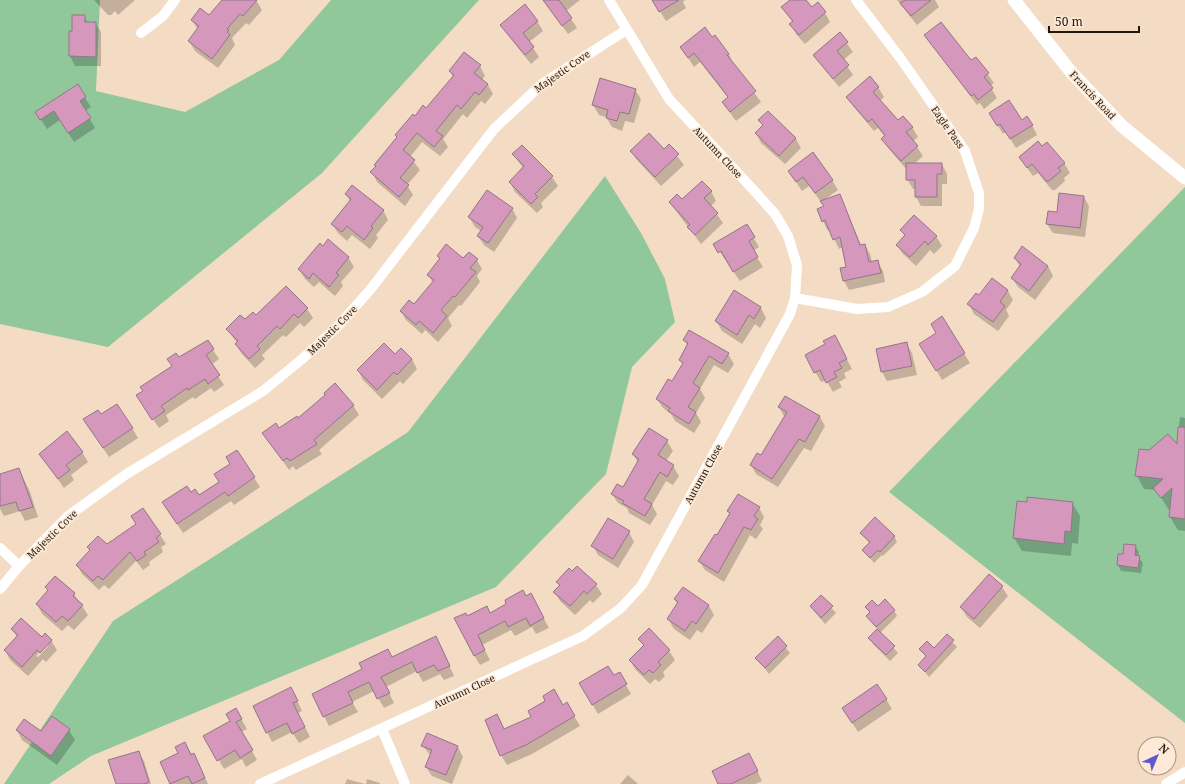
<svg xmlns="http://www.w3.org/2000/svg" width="1185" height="784" font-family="'Noto Serif',serif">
<rect width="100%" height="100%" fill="#f4dbc3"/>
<path fill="#90c89c" d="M0,0H100L96,91L185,112L279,60L331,0H479L322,173L108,347L0,324Z
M605,176L641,233L665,279L675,322L632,367L606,474L496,587L91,756L49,784H4L113,621L408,432Z
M1185,187V723L889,492Z"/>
<path fill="#0003" fill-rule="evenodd" d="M94,0H135L118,15L115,11L111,15H108Z
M223,0H256L262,10L249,25L246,23L232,38L235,45L218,68L195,51L189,41L198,30L192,20L209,16Z
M543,0H580L566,11L577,28L568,34Z
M653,0H685L683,2L686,8L666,21Z
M791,0H804L812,9L825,13L830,22L805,44L796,34L791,24L793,23L782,7Z
M897,0H935L939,7L917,25Z
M84,16L88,23H95L101,32V66H75L70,56L73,32Z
M537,21L543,31L529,42L539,57L531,64L507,34L502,25Z
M840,34L853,52L843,60L853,75L839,87L814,55Z
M925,35L971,62L976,58L994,83L990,86L997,98L984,109L980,103L977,105Z
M712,38L729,54L733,64L761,102L736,121L723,103L729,99L700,62L694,67L681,47Z
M480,66L485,76L482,80L488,85L493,94L485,104L481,101L467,118L463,114L443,139L448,147L440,156L422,142L410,157L420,170L407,185L413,195L405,206L377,182L372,172L376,167L375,165L415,117L426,109L453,77L450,71Z
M77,86L91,107L85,111L95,128L74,142L60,120L47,129L36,112Z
M878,87L884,97L880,101L898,121L912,127L918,137L913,141L923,156L914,164H942L947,174V184H942V206H921L916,197V189H913L907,179V170L888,148L883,139L885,137L878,128L874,131L853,106L847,97Z
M635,90L641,99L634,123L625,121L622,131L612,127L606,117L599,115L593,105Z
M776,119L796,139L801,148L785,164L761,143L756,133L763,126L759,120Z
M1021,121L1032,125L1037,135L1016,148L1006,132L1003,134L996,123Z
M669,146L684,165L661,186L637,160L631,151H664Z
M1042,147L1064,163L1070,173L1064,178L1065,181L1055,190H1052L1038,173L1033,176L1020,158Z
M513,154L552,177L558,186L541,203L543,207L537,213L515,192L510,182L523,168Z
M789,171L832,180L838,190L824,200L840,195L861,245H865L870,254L872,262L877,261L883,271L885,282L849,290L844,281L848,268L843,247L839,249L830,230L828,231L823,221L825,207L809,186L802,191Z
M711,191L716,201L711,206L723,223L701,244L670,203L682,201Z
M346,194L383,210L388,220L376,235L378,238L370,249L352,235L347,241L338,233L332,224L350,201Z
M1084,197L1089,206L1085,237L1053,233L1047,224L1058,213Z
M512,208L517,218L494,252L484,245L478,236L481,231L475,227L469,217Z
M747,226L759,247L753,251L763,267L740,281L715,245Z
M902,230L936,236L942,246L934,254L930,250L916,266L903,254L897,245L905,236Z
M438,256L477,260L482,269L477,276L480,282L461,306L459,305L448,318L452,326L438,342L425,330L422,334L406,320L401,311L414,305L433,283L428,275L440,260Z
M348,257L354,267L341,282L343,286L335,296L319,282L314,287L305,279L299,269Z
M1015,258L1048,266L1053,276L1035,300L1018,287L1012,278L1020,267Z
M1008,291L1013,300L1006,310L1009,316L998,331L974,314L969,304L979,297Z
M735,292L761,308L766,318L760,328L755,324L742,344L722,331L716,321Z
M307,309L313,318L304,327L300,323L286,337L283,335L262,355L265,359L255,368L242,354L236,345L237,343L227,329L256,316Z
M942,318L970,363L942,380L926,353L937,333Z
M684,340L728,354L734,364L728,373L714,365L700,389L705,398L696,413L701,422L694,433L675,421L671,414L663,408L657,399L672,382L683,365L680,360L688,347Z
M207,341L219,359L211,365L224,385L214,392L211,388L195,399L193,397L166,415L169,421L159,428L143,405L179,358Z
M906,343L912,353L917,375L887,381L882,372Z
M840,346L852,369L844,373L846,378L839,382L842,387L833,392L826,380L821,382L806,355Z
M395,356L412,359L417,369L403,384L400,381L382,399L363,380L358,370Z
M785,397L820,417L825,426L811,451L804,448L778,487L756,474L751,465L761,456L785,418L779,407Z
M353,405L359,415L319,450L322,454L296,470L293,466L289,470L264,433Z
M101,416L132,428L138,438L109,457L90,429Z
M1180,417L1185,418V531L1178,530L1170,517L1171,508L1169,510L1156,490L1144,489L1137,476L1149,451L1177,446Z
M667,441L673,451L666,461L673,466L679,476L673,485L666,481L652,505L657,514L650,525L629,513L627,508L618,503L612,494L623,489L638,463L633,454Z
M82,452L88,462L71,475L74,480L64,488L40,454Z
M237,452L260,487L234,505L231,501L183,533L169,512L190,493L198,497L219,483Z
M19,469L30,492L38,517L25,521L20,511L4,516L0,509V475Z
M1028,503H1072L1080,516L1078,544L1072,543L1071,556L1022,551L1014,538Z
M759,508L764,517L760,525L763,529L756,539L750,535L724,582L705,570L699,561L730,515L728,511Z
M143,509L166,544L161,547L163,552L149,562L150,565L143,570L136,561L109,589L104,585L99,590L82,574L77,565L137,525Z
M629,532L634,542L618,568L598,555L593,546Z
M861,533L894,536L897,542L883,556L882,555L874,563L863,550L870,544Z
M1135,546L1139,552L1138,557L1143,563L1141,573L1121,571L1118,565L1124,555Z
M55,577L74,594L88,615L74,630L68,625L62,631L42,614L37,604L48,591L46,587Z
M557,582L596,585L602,594L593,603L590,600L575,615L560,601L555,592L560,586Z
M1002,587L1008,596L980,628L967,617L961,607Z
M683,588L709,606L714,615L702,633L697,630L690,640L674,629L668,619L678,605L675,599Z
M821,596L836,613L825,624L811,607Z
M525,597L536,604L549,628L536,634L532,627L515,636L511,630L482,645L490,660L480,665L474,655L467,617L490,614Z
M866,607L894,610L897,616L880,633L898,653L890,661L873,644L870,638L878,630L867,616L870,614Z
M12,629L51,640L57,650L46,662L43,659L28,676L10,660L5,650L17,637ZM48,643V646L38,657L36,656Z
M649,630L669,651L675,660L663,672L665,676L659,682L655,679L650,684L635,669L630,660L644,646L639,639Z
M947,636L957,647L929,677L919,665L926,657L921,649H934Z
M778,638L790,653L769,674L757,658Z
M441,647L454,676L444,680L440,674L423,682L417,671L386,687L394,703L384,708L374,691L352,702L358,712L329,726L313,695L392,658Z
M619,673L631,694L598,714L580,683L613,677Z
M296,698L302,711L298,713L310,737L299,743L292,732L272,742L267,732Z
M886,699L892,709L858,732L843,708Z
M567,704L580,726L532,754L507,765L501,755L504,730Z
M236,710L247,729L241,732L257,760L246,767L242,759L224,769L205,736L231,721Z
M52,717L69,730L75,740L57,765L22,740L17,730L41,732Z
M427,734L458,747L463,757L452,784L432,776L426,767L431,756L423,746Z
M185,744L199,764L208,784H172L161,762L179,754Z
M138,752L144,761L151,784H117Z
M754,764L762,781L755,784H719Z
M628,775L638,784H620Z
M347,779L365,784H345Z
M367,779L380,783V784H366Z"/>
<path fill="#d597bc" stroke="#927687" d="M222,0H257L243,16L240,14L227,29L229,30L227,32L230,35L212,59L188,41L199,26L191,20L200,8L209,15Z
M543,0H559L572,18L562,26Z
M652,0H679L659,12Z
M790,0H806L812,7L818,2L826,12L799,35L789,24L793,21L781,7Z
M906,0H931L911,16L900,3Z
M525,4L538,21L523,33L534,47L525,55L500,25Z
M72,15H85V22H96V57L69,56V31H72Z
M941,22L971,60L976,57L989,73L984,77L993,88L978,100L974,94L971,96L924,35Z
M705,27L712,37L715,35L729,54L727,55L756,91L730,112L722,102L728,97L716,81L694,53L688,58L680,47Z
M840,32L848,42L837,51L849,65L833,79L813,55Z
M464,52L481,65L474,73L488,84L479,95L475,92L461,109L457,105L436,131L443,136L434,147L417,133L403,150L415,160L400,178L409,185L399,197L370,172L376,166L374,165L397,137L395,135L413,114L415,116L423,105L426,108L454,75L449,71Z
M870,76L879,87L873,92L898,120L903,116L913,127L906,132L918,146L901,161L881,139L885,135L872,119L868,122L846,97Z
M600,78L636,89L629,114L620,112L617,121L606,118L608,110L592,105Z
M78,84L86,97L80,101L91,118L68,133L54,111L40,120L35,112Z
M1009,100L1022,120L1027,116L1033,125L1010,139L1000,124L997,126L989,113Z
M768,111L796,138L779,156L755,133L763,125L758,120Z
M649,133L664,149L669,144L679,154L655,177L630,151Z
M1038,141L1042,146L1047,142L1065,163L1058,168L1061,171L1049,181H1046L1032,164L1027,168L1019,157Z
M522,145L553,176L535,194L538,197L531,204L509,182L524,166L512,154Z
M813,152L833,180L815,193L803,177L796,182L788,171Z
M906,163H942V174H937V197H915V180H906Z
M702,181L712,191L704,198L718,213L695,235L687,227L690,225L669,202L677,194L682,199Z
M352,185L384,210L371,226L373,228L364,240L347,226L342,232L331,224L351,199L345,194Z
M487,190L513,208L488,243L477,236L483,227L468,217Z
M1059,193L1084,196L1080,228L1046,224L1048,211L1057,212Z
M840,194L860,245L865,244L869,262L878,260L881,273L843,281L840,268L846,267L840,237L833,240L825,220L822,222L817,209L824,206L820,201Z
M914,215L937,236L928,245L925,241L910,257L896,245L905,235L900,230Z
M747,224L755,237L749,241L758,257L733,272L721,251L718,253L713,244Z
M328,239L349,257L336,273L339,275L329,287L313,273L309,279L298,269L320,243L323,246Z
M446,244L463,258L469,252L478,259L470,268L476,272L455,297L453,296L441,310L447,316L433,333L419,321L416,325L400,311L409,300L414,304L434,280L427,275L440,258L437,256Z
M1022,246L1048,266L1029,291L1011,278L1021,264L1014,258Z
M992,278L1008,290L1000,302L1005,306L993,322L967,304L976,293L979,295Z
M286,286L308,308L298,318L294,314L280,329L277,326L257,346L260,349L249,359L235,344L238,341L226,329L240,315L245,319L253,312L256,315Z
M734,290L761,307L754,319L749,315L737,335L715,321Z
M942,316L965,353L936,371L919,344L936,333L931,324Z
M689,330L729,353L722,364L709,356L693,383L700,388L688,407L696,412L689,424L668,411L670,408L656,399L668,379L672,381L683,363L679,360L688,343L683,340Z
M835,335L847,359L839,363L842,368L834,372L837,377L826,383L820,370L814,373L805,355L825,344L823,341Z
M208,340L214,349L206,355L220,375L208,384L205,379L188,390L187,388L161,406L165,411L152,420L136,395L143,391L140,387L172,366L167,359L176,353L179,357Z
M907,342L912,366L881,372L876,349Z
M384,343L395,354L401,348L412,359L397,375L394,372L377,390L357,370Z
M335,383L354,405L314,440L317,444L290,461L287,458L283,461L262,433L276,423L279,428L297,416L298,418L325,395L324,393Z
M785,396L820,416L805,442L799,439L772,479L750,465L757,453L761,455L787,412L778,407Z
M117,404L133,428L103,448L83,419L98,410L101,414Z
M1178,427H1185V519L1169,517L1172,488L1161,498L1153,488L1163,479L1135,476L1139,449L1149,450L1168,434L1177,444Z
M649,428L668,440L658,455L674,465L667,477L660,472L644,499L652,504L645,516L622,503L624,501L611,494L617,484L623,487L639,459L632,454Z
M67,431L83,452L66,465L70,470L58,479L39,454Z
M237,450L255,477L228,496L225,492L177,524L162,502L187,486L191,492L195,489L199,495L219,482L214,474L230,464L226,457Z
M19,468L33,507L19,511L16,502L0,506V474Z
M738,494L760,507L754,516L758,519L751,530L744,527L718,573L698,561L715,534L717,535L730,513L727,511Z
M1027,497L1073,502L1071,532L1065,531L1064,544L1013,538L1017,501L1027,502Z
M143,508L161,534L156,538L159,542L144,552L146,555L137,561L130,552L103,580L98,576L93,581L76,565L90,550L87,547L98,536L107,544L136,524L131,516Z
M875,517L895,536L880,552L878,550L870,558L862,550L870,542L860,533Z
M608,518L630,531L613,559L591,546Z
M1124,544L1136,545L1135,555L1140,556L1138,568L1117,565L1118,554H1123Z
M577,566L597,584L587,594L584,591L570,606L553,592L560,585L556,582L569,568L572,571Z
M989,574L1003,586L974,619L960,607Z
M55,576L75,593L73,596L83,605L68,621L62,616L56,622L36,604L48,590L45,587Z
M683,587L709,605L696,624L692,621L685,631L667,619L678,602L674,599Z
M523,590L526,596L531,593L544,618L530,626L526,618L508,627L505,621L478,635L485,650L474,656L454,618L466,613L467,616L487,606L490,613L506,604L505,600Z
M821,595L833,606L821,618L810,606Z
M885,599L895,610L876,627L866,616L870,612L865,607L872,600L878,606Z
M21,618L42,637L45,633L52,640L40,653L37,650L22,667L4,650L18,635L11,629Z
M649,628L670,650L658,662L661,665L653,673L649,670L644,675L629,660L644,645L638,639Z
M877,629L895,646L886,655L868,638Z
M947,634L954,640L925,672L918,665L926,656L919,649L927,641L934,648Z
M436,636L450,666L438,671L434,665L417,673L412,662L381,677L390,693L377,699L369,682L348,692L353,703L323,717L312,694L362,669L359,663L388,649L392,657Z
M778,636L787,646L765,668L755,658Z
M608,666L614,675L620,672L627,684L592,705L579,683Z
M877,684L887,699L852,723L842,708Z
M291,687L298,701L293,703L305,727L292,734L287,723L266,733L253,706Z
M554,689L563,705L567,702L575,716L526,745L500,756L485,720L497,714L504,729L531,717L528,711L545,701L543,696Z
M236,708L242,719L236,722L253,750L240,758L235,750L217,761L203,736L230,721L226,714Z
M52,716L70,729L51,756L16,730L24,719L41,731Z
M427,733L458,746L446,775L425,767L432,750L421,746Z
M185,742L191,755L194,753L205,778L192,784L188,776L170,784L160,762L178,753L175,747Z
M139,751L149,782L144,784H116L108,760Z
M749,753L758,771L731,784H718L712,771Z"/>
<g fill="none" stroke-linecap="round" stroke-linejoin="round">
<path stroke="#fff" stroke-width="10" d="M141,33L163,16L175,0
M795,298L857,309L888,307L922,292L955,266L974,228L979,209V193L965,151L901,59L856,0
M0,548L19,566
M0,589L19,566L68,516L125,475L263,391L301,360L337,327L370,290L494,129L542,84L626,30
M382,729L405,784
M260,784L583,636L621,608L642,585L790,314L795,298L797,265L788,236L775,214L759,196L669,99L609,0
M1166,784L1185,772"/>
<path stroke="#fff" stroke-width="13" d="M1014,0L1071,72L1122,126L1185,178"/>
</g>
<g text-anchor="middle" stroke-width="3.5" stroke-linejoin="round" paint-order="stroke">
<g font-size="10" fill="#1f160e" stroke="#fee9d6">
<text transform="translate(562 71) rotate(-35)" y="4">Majestic Cove</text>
<text transform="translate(1093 95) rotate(47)" y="4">Francis Road</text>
<text transform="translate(948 127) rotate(55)" y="4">Eagle Pass</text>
<text transform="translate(718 152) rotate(47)" y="4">Autumn Close</text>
<text transform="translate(332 330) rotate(-45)" y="4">Majestic Cove</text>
<text transform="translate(703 474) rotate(-61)" y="4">Autumn Close</text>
<text transform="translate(52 534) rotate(-44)" y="4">Majestic Cove</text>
<text transform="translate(464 691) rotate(-25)" y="4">Autumn Close</text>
</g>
</g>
<g transform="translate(1157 756) rotate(44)"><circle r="19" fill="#fee9d6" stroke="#a59586"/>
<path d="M0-3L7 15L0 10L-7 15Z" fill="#5f57d0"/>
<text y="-6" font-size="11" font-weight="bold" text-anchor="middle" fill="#1f160e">N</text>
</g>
<path d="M1049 26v6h90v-6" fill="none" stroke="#1f160e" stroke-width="2"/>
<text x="1055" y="26" font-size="12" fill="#1f160e" stroke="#fee9d6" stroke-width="3" paint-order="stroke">50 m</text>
</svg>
